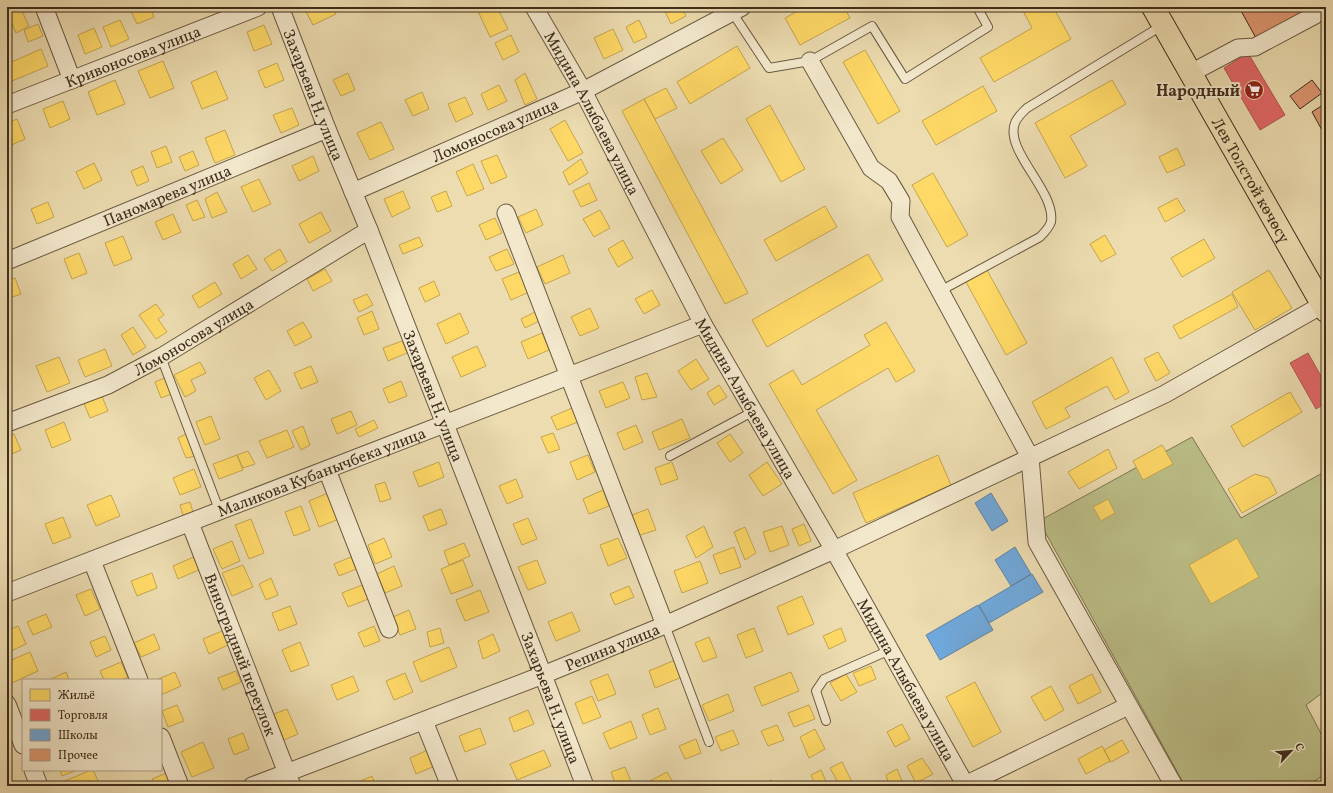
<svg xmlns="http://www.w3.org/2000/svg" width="1333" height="793" font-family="Vollkorn,serif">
<rect width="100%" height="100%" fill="#ecdcb0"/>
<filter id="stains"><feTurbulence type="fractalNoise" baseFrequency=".005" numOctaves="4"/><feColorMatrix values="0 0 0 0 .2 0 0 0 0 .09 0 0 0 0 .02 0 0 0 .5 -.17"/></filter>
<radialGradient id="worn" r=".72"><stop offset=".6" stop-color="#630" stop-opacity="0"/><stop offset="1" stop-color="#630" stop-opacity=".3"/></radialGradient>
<path fill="#bcbf88" stroke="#7d7652" d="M1192,437L1241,518L1326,471V690L1306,705L1326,743V774L1306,786H1185L1039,521Z"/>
<path fill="#ffd966" stroke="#c5a550" d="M18,7H20L29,26L16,33L7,12Z
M142,7H150L154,17L137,24L131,11Z
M311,7H333L336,14L313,25L305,10Z
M481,7H497L508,29L490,37L477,9Z
M663,7H682L686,16L671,24Z
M805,7H844L850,18L800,45L785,18Z
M1021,7H1053L1071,39L994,82L980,58L1032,28Z
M120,20L129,39L111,47L103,27Z
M639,20L647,37L634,43L626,27Z
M38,24L43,36L28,42L24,30Z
M264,25L272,44L254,51L247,32Z
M94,28L102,47L85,54L78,35Z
M613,29L623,50L604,59L594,38Z
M511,35L519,52L503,60L495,43Z
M737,46L750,68L690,104L677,82Z
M41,49L48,66L12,81L7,64Z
M865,50L900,111L878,124L843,62Z
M163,61L174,88L150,98L138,71Z
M277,63L284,80L265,88L258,71Z
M216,71L228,99L202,109L191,82Z
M348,73L355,90L341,96L333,80Z
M525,73L537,99L525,105L515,80Z
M115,80L125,104L97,115L88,92Z
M1112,80L1126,104L1070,136L1087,166L1065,178L1035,123Z
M499,85L507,101L488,110L481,94Z
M983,86L997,111L936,145L922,121Z
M666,88L677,108L655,119L644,99Z
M422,92L429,109L413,116L405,100Z
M465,97L473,114L456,122L448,104Z
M644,99L748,293L725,304L622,111Z
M63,101L70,119L50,128L43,109Z
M770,105L805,169L781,182L746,119Z
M292,108L299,125L281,133L273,115Z
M17,119L25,139L7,147V123Z
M565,120L583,153L568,161L550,129Z
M381,122L394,149L370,160L357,133Z
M225,130L235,155L215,163L205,138Z
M723,138L743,170L721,184L701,151Z
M166,146L172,162L157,168L151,152Z
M1177,148L1185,165L1167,173L1159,157Z
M193,151L199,165L185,171L179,157Z
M497,155L507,177L491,184L481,161Z
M313,156L319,171L299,181L292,166Z
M581,159L588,173L569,185L563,172Z
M94,163L102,180L84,189L76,172Z
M473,164L484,189L467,196L456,172Z
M143,166L149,181L137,186L131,171Z
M933,173L968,235L947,247L912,185Z
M259,179L271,204L253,212L241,187Z
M589,183L597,200L581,207L573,191Z
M403,191L410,208L392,217L384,199Z
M446,191L452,206L437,212L431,197Z
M217,192L227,212L212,218L205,199Z
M1177,198L1185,211L1165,222L1158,208Z
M197,200L205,217L193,221L186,205Z
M48,202L54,217L37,224L31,209Z
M825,206L837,227L776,261L764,240Z
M536,209L543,225L526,233L518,217Z
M600,210L610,228L594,237L583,219Z
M321,212L331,231L309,243L299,224Z
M173,214L181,232L163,240L155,222Z
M495,218L502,233L486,240L479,225Z
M1105,235L1116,254L1101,262L1090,244Z
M123,236L132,259L114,266L105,243Z
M419,237L423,246L403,254L399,245Z
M1204,239L1215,258L1182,277L1171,258Z
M623,240L633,258L618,267L608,249Z
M280,249L287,262L272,271L264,259Z
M507,249L514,264L496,271L489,257Z
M79,253L87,273L72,279L64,259Z
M868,254L883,280L767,347L752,320Z
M248,255L257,269L241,279L233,264Z
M563,255L570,273L545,284L537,267Z
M325,269L332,281L313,291L307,279Z
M987,270L1027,343L1006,355L966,282Z
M1269,270L1292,308L1255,330L1232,292Z
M519,272L529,292L511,300L502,279Z
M15,278L21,294L7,299V281Z
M434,281L440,295L425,302L419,288Z
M215,282L222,294L199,308L192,296Z
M652,290L660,305L644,314L635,299Z
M367,294L373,305L359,312L353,300Z
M1232,294L1238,307L1180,339L1173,326Z
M156,304L164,315L158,319L167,332L156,339L139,315Z
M590,308L599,328L580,336L571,317Z
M372,311L379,329L364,335L357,318Z
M535,312L539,321L525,328L521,319Z
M460,313L469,333L446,344L437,324Z
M303,322L312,337L295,346L287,331Z
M886,322L915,371L896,382L888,368L816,410L857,480L833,494L769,384L793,370L802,385L870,345L864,335Z
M133,327L146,347L133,355L121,335Z
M542,333L549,350L528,359L521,342Z
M402,341L407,353L388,361L383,348Z
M477,346L486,366L461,377L452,357Z
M105,349L112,366L85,377L78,360Z
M1158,352L1170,373L1156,381L1144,359Z
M59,357L70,383L47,392L36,366Z
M1112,357L1129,392L1115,400L1107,386L1065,408L1070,417L1046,429L1032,402Z
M696,359L709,379L691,390L678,371Z
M200,362L206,373L191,380L196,391L185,397L174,375Z
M311,366L318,382L301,389L294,373Z
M269,370L281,391L266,400L254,378Z
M647,373L657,397L642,400L635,377Z
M167,377L174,393L161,398L155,382Z
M401,381L407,396L389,403L383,389Z
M7,382L12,395L7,397Z
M623,382L630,398L606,408L599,391Z
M719,385L727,397L714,405L707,393Z
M1290,392L1302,412L1243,447L1231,426Z
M101,394L108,411L90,418L83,401Z
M572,408L578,422L557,430L551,417Z
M351,411L357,425L337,434L331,419Z
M211,416L220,439L205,445L196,422Z
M682,419L690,438L659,450L652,432Z
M374,420L378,428L359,437L355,429Z
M64,422L71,440L52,448L45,430Z
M636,425L643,442L624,450L617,433Z
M303,426L310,445L301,450L292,431Z
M287,430L294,447L267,458L259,441Z
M188,433L196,456L186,458L178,438Z
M553,433L560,449L548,453L541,437Z
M14,434L21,450L7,456V438Z
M730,434L743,453L730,462L717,443Z
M1162,445L1173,464L1143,480L1133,461Z
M1108,449L1117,468L1079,489L1068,472Z
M248,451L255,464L243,468L237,455Z
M237,455L243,470L219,479L213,464Z
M588,455L595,472L577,480L570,462Z
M938,455L951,485L866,523L853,493Z
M439,462L444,477L419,487L413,472Z
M672,462L678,479L661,485L655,468Z
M767,462L782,484L763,496L749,475Z
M194,469L201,487L180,495L173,478Z
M1255,474L1269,478L1277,493L1242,513L1228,489Z
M516,479L523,497L507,504L499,486Z
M385,482L391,499L380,502L375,485Z
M603,490L609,506L589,514L583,499Z
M328,493L339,519L319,527L309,501Z
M111,495L120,516L96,526L87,505Z
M1108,499L1115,513L1101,521L1093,507Z
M190,502L193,512L183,515L180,505Z
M301,506L310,530L294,536L285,512Z
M441,509L447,524L429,531L423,516Z
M648,509L656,530L637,536L629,516Z
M63,517L71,537L53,544L45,524Z
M528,518L537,539L522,545L513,524Z
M251,519L264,553L249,559L235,525Z
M804,524L811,541L799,546L792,529Z
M704,526L713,547L696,558L686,536Z
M782,526L789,545L770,552L763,532Z
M745,527L756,553L745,560L734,532Z
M384,538L392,557L375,564L368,545Z
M618,538L627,558L608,566L600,545Z
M1237,538L1259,577L1211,604L1189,565Z
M232,541L240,561L222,569L213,549Z
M464,543L470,556L449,565L444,551Z
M734,547L741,567L720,574L713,555Z
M196,556L201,569L178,579L173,566Z
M351,557L356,569L339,576L334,564Z
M463,560L473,586L451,594L441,569Z
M537,560L546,583L528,590L518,567Z
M700,561L708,583L682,593L674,571Z
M243,565L253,587L232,596L222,573Z
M394,566L402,586L385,593L377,574Z
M152,573L157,588L137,596L131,581Z
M271,578L278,595L266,600L259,584Z
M362,585L368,599L348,607L342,593Z
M629,586L634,597L615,605L610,594Z
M91,589L100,609L85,616L76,595Z
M480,590L489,612L465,621L456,600Z
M802,596L814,624L788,635L777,607Z
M290,606L297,624L279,631L272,613Z
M409,610L416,629L400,635L393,617Z
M572,612L580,631L556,641L548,622Z
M46,614L52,627L33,635L27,622Z
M18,626L26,644L11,651L7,640V631Z
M374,626L380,641L364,647L358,633Z
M440,628L444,643L430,647L427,632Z
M754,628L763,651L746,658L737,635Z
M841,628L846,641L829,649L823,636Z
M222,631L228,645L209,654L203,639Z
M154,634L160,649L141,657L134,643Z
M493,634L500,651L483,659L478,641Z
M105,636L111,650L96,657L90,642Z
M709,637L717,657L703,662L695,643Z
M300,642L309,665L291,672L282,650Z
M449,647L457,667L421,682L413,662Z
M30,652L38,671L12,683L7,670V662Z
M675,660L682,677L655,688L649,671Z
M121,662L128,677L121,680H104L100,671Z
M871,666L876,679L859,686L853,673Z
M236,671L241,682L223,690L218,678Z
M66,672L69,680H51V679Z
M175,672L181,686L161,695V680H156Z
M791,672L799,691L762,706L754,687Z
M405,673L413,692L394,700L386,681Z
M608,674L616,694L598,701L590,681Z
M846,674L857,692L841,701L830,683Z
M1092,674L1101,692L1078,704L1069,686Z
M353,676L359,691L337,700L331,685Z
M975,682L1001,732L973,747L946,697Z
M1051,686L1064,710L1045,721L1031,697Z
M728,694L734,711L709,721L702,705Z
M592,696L601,717L583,724L575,703Z
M177,705L184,721L168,727L162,711Z
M809,705L815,719L794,727L788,713Z
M658,708L666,729L650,735L642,715Z
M287,709L298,734L284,740L274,714Z
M528,710L534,724L514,732L509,718Z
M631,721L637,738L610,749L603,733Z
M902,724L910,739L895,747L887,732Z
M777,725L784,740L768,746L761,731Z
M480,728L486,744L465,752L459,736Z
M815,729L825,749L809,758L800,737Z
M733,730L739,744L721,751L715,737Z
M243,733L249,749L234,755L228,739Z
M696,739L701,753L685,759L679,746Z
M1122,740L1129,752L1111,762L1104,750Z
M203,742L214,768L192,777L181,752Z
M1102,746L1110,761L1086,774L1078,759Z
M430,749L437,765L416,774L410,758Z
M544,750L551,766L517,780L510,764Z
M922,758L933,774L916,783L907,766Z
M842,762L854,786H840L830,768Z
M625,767L633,786H616L611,772Z
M897,769L904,786H889L886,775Z
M60,770H77L62,776Z
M91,770H93L100,785L61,786L60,783Z
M821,770L828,786H816L811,775Z
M169,772L174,786H155L152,779Z
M667,772L675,786H648L646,783Z
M372,776L376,786H353L352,785Z
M771,780L775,786H761Z"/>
<path fill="#e06666" stroke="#af5550" d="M1248,53L1285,115L1260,130L1224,68Z
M1308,353L1326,385V403L1316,409L1290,363Z"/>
<path fill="#6fa8dc" stroke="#6083a2" d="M991,493L1008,521L992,531L975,503Z
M1015,547L1031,574L1011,586L995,560Z
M1032,574L1043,592L989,623L979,605Z
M978,605L993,630L940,660L926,635Z"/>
<path fill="#df9872" stroke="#3e2d1b" d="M1244,7H1314L1256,38L1240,9Z
M1312,80L1322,93L1300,109L1290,96Z
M1326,103V130L1323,132L1312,112Z"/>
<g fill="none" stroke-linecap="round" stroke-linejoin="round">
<defs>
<path id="lane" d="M732,12L769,68L810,61L872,26L905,79L988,27L977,7
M940,291L1040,237C1044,233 1049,228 1051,222C1056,191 1004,151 1015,123C1017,117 1023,112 1027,108L1163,25
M161,357L220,512
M670,456L754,411
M665,625L709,742
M826,721L816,691L824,679L890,650"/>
<g id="street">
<path d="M44,7L72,80"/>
<path id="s1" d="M280,7L327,129L369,230L543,675L585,786"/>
<path id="s2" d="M534,7L583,91L703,324L834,550L966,786"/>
<path d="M810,61L871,168L889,181L901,201L900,217L1030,457L1037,542L1174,786"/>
<path d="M1191,73L1238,48L1255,47L1315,15L1320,7"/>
<path id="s3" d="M7,105L258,7"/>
<path id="s4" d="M353,192L583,91L742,7"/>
<path d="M506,213L665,625"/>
<path id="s5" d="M7,261L327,129"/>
<path id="s6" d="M7,423L108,385L161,357L369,230"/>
<path d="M327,470L389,629"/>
<path id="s7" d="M190,523L292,786"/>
<path d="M92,561L139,680"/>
<path id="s8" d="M7,593L703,324"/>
<path d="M7,704L23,745"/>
<path d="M424,721L450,786"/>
<path d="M161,737L180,786"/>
<path d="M33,770L39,786"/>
<path id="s9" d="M252,786L543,675L665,625L834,550L1165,394L1322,305"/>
<path d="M963,786L1128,706"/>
</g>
<g id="primary">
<path id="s10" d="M1153,7L1326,311"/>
</g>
</defs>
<use href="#lane" stroke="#6a5940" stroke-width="10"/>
<use href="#street" stroke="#6a5940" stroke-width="19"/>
<use href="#primary" stroke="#3e2d1b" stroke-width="24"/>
<use href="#lane" stroke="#f3e8cc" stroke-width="8"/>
<use href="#street" stroke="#f3e8cc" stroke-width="17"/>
<use href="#primary" stroke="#ecdcb0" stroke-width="22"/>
</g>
<defs>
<symbol id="supermarket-disc" viewBox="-11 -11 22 22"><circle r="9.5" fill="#8f2418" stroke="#f3e8cc"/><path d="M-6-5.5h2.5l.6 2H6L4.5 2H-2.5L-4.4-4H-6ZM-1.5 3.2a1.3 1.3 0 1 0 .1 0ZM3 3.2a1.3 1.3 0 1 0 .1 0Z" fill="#fff"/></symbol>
</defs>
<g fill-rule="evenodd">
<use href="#supermarket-disc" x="1243" y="79" width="22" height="22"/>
</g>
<g text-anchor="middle" stroke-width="4" stroke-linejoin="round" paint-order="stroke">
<g font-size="16" fill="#3e2d1b" stroke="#f3e8cc">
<text dy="6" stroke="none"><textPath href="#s3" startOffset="135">Кривоносова улица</textPath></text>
<text dy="6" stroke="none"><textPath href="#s1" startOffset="94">Захарьева Н. улица</textPath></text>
<text dy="6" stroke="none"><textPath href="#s2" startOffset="121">Мидина Алыбаева улица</textPath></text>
<text dy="6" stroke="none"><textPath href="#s4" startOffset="155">Ломоносова улица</textPath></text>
<text dy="6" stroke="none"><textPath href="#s10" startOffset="199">Лев Толстой көчөсү</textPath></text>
<text dy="6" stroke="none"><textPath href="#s5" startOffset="173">Паномарева улица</textPath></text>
<text dy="6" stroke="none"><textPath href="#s6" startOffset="206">Ломоносова улица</textPath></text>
<text dy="6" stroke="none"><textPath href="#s1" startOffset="418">Захарьева Н. улица</textPath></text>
<text dy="6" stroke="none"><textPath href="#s2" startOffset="445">Мидина Алыбаева улица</textPath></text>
<text dy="6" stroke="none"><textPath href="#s8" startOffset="337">Маликова Кубанычбека улица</textPath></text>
<text dy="6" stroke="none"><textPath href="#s9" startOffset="386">Репина улица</textPath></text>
<text dy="6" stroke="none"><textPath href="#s7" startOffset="141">Виноградный переулок</textPath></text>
<text dy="6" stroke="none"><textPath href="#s2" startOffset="769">Мидина Алыбаева улица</textPath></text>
<text dy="6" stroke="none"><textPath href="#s1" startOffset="742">Захарьева Н. улица</textPath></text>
</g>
<g font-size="16" font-weight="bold" fill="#3e2d1b" stroke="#f3e8cc" text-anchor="end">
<text x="1240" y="96">Народный</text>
</g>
</g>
<rect width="1333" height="793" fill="none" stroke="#ecdcb0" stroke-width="24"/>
<rect x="8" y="8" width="1317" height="777" fill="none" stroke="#3e2d1b" stroke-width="2"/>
<rect x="12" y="12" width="1309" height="769" fill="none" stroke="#3e2d1b"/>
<rect x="22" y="679" width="140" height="92" fill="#f3e8cc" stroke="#ab9d85"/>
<rect x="30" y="689" width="20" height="12" fill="#ffd966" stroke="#ab9d85"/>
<text x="58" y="699" font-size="12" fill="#3e2d1b">Жильё</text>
<rect x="30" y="709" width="20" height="12" fill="#e06666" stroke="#ab9d85"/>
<text x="58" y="719" font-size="12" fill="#3e2d1b">Торговля</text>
<rect x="30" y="729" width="20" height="12" fill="#6fa8dc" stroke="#ab9d85"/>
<text x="58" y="739" font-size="12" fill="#3e2d1b">Школы</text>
<rect x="30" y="749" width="20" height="12" fill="#df9872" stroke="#ab9d85"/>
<text x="58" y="759" font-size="12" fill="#3e2d1b">Прочее</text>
<g transform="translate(1291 751) rotate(64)" stroke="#f3e8cc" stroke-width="3" paint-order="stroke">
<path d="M0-3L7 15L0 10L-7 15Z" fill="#3e2d1b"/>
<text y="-6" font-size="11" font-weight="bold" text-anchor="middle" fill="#3e2d1b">С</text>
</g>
<rect width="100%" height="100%" filter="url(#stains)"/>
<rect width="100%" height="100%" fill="url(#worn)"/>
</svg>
